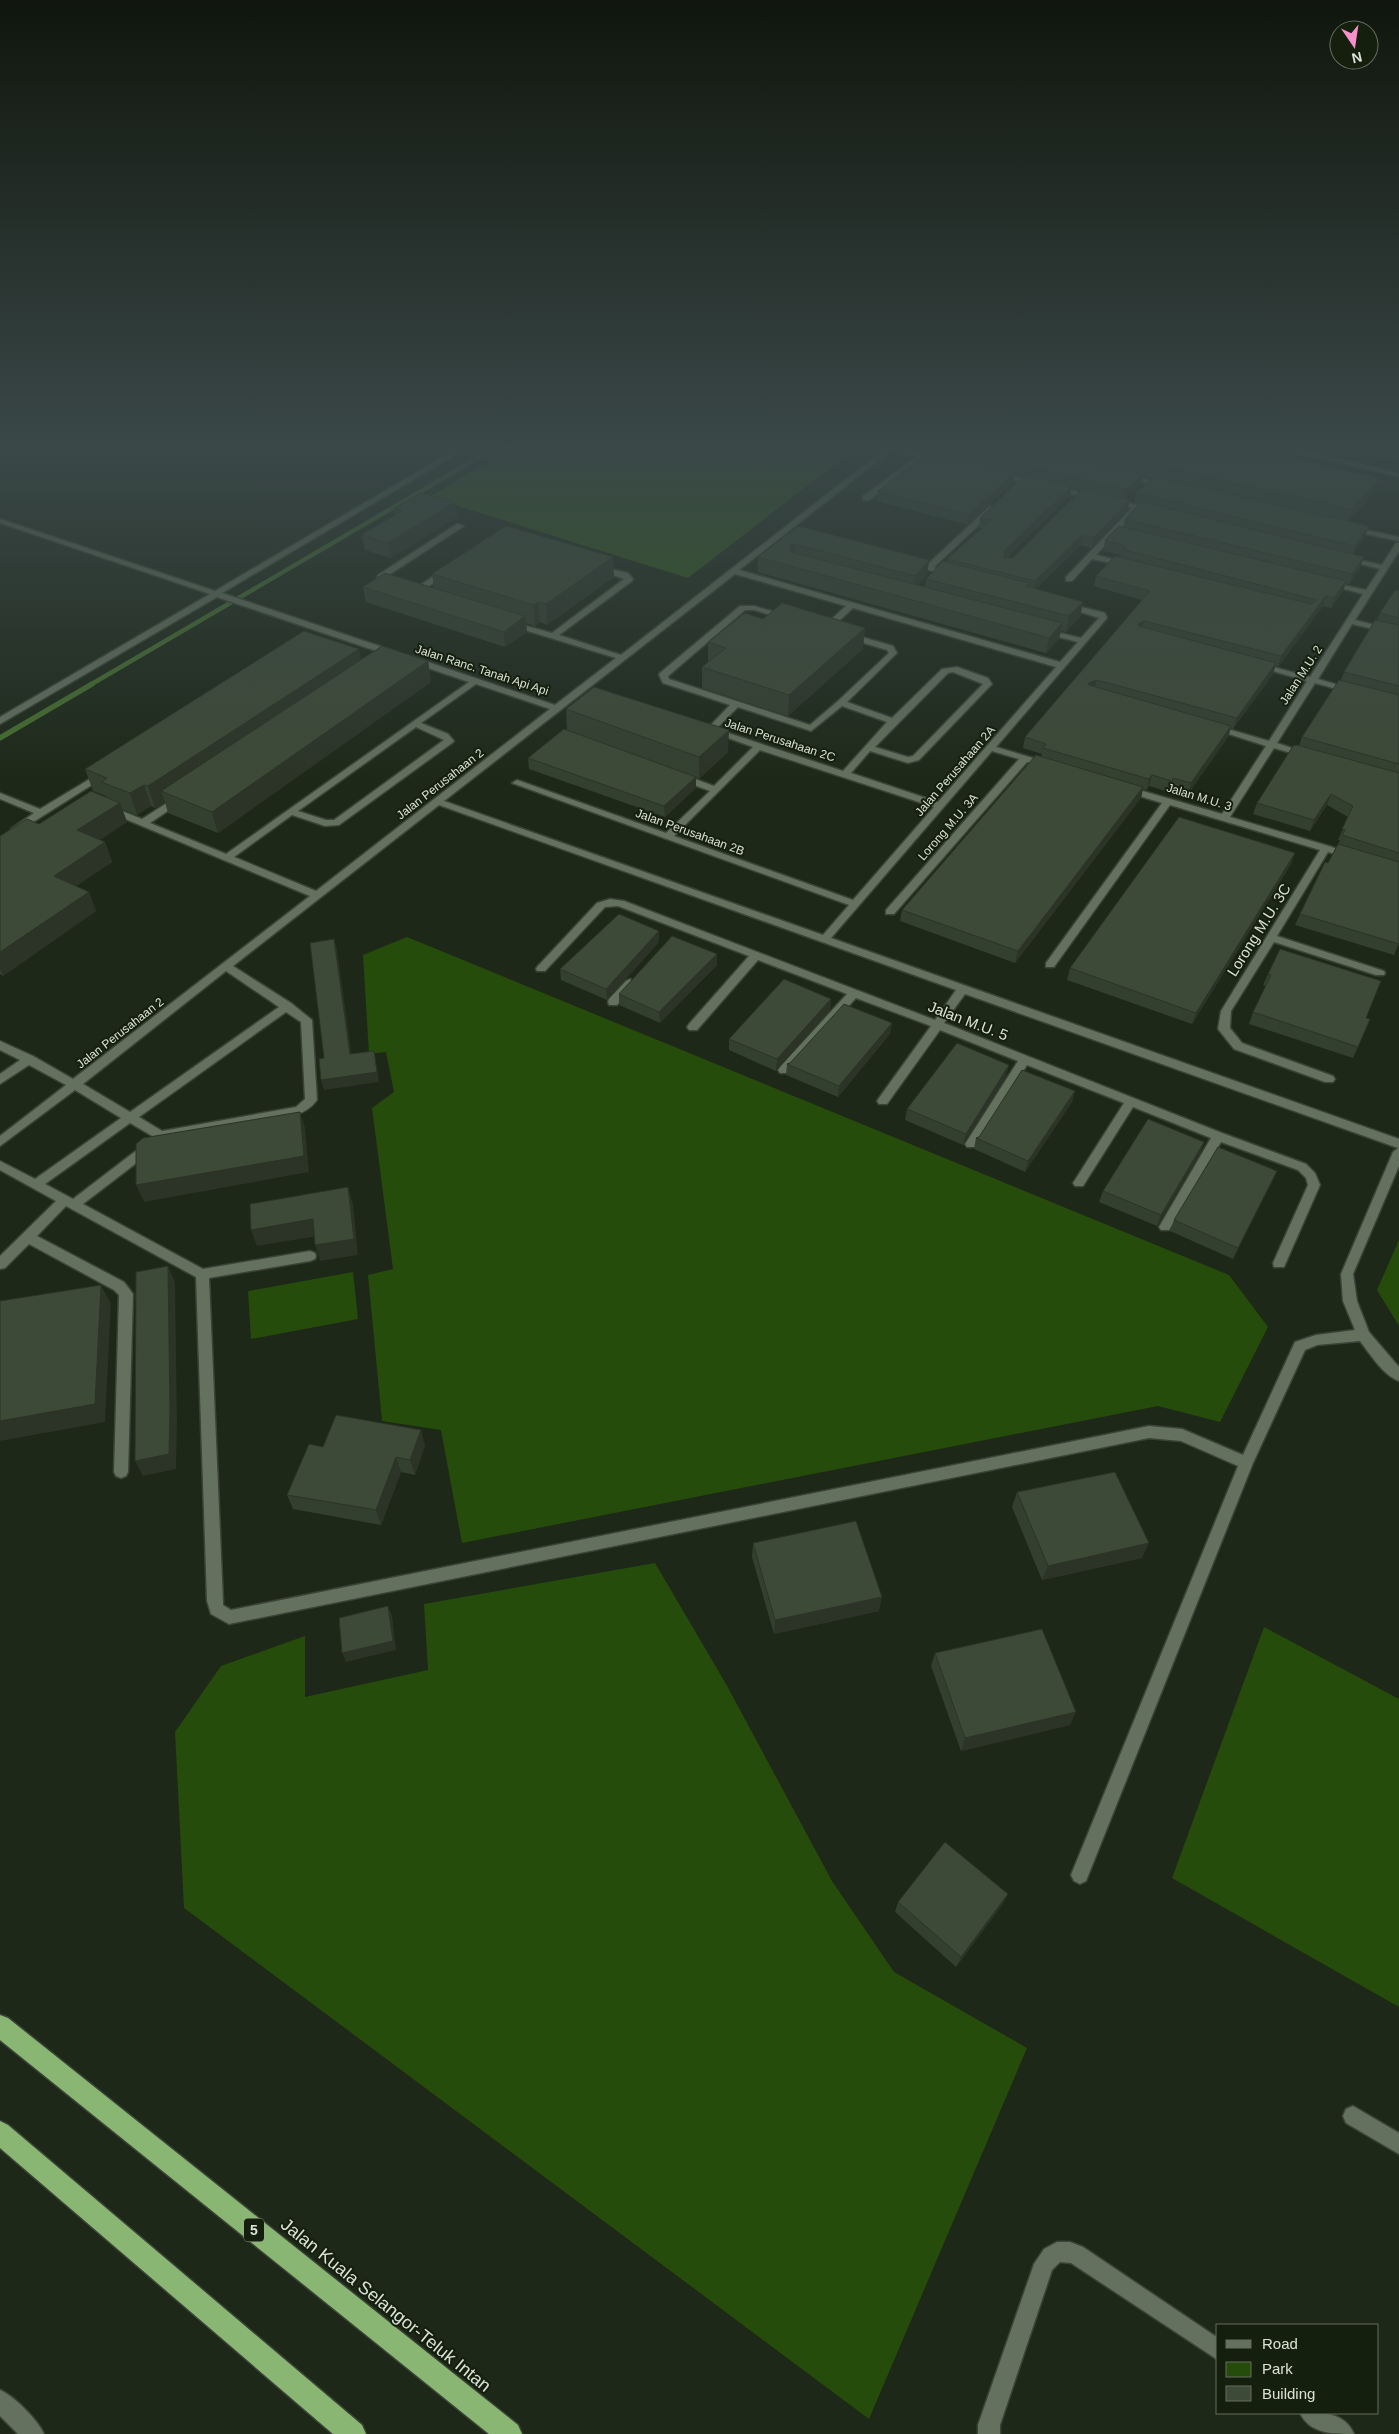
<svg xmlns="http://www.w3.org/2000/svg" width="1399" height="2434" font-family="Helvetica,sans-serif">
<rect width="100%" height="100%" fill="#1d2818"/>
<path fill="#264c0b" d="M407,937L1229,1275L1268,1327L1220,1422L1158,1406L462,1543L441,1430L382,1421L368,1275L393,1269L372,1108L394,1092L386,1052L369,1054L363,955Z
M1399,1240V1326L1377,1290Z
M353,1272L358,1319L251,1339L248,1291Z
M655,1563L726,1684L832,1881L894,1972L1027,2048L869,2419L184,1908L175,1732L221,1666L305,1636V1697L428,1670L424,1604Z
M1264,1627L1399,1699V2007L1172,1878Z"/>
<path fill="#325918" d="M517,445H860L688,578L429,497Z
M1324,445H1399V462Z"/>
<g fill="none" stroke-linecap="round" stroke-linejoin="round">
<path stroke="#466f2f" stroke-width="4.5" d="M90,685L500,445"/>
<path stroke="#466f2f" stroke-width="5.5" d="M0,738L92,684"/>
<defs>
<path id="minor" d="M463,445H472L222,593L397,652V656H391L217,597L0,724V717L210,594L0,523V519L215,591Z
M890,445H898L896,447L942,460L939,462L923,458L869,500H863V496L917,457L892,450L739,570L1060,662L1078,642L1043,633V629L1081,638L1099,618L1062,606V602L1105,613L1107,618L996,747L1050,763V767L1027,762L894,914H886V910L1019,759L992,751L831,938L1399,1139V1166L1353,1274L1357,1301L1369,1332L1399,1367V1381C1383,1375 1370,1354 1360,1341L1317,1345L1305,1350L1253,1463L1086,1881L1080,1884L1074,1881L1071,1875L1238,1466L1181,1441L1149,1438L229,1624L211,1614L207,1601L196,1277L66,1206L37,1236L124,1282L133,1294L128,1472L126,1476L121,1478L116,1476L114,1472L119,1295L114,1290L29,1244L5,1268L0,1269V1256L56,1201L0,1170V1161L35,1179L121,1118L75,1090L0,1146V1136L66,1085L29,1065L0,1084V1074L20,1060L0,1050V1041L33,1056L73,1079L310,896L106,811V807H112L142,819L178,796H184V800L150,823L226,854L469,682L410,662V658L413,657L555,705L616,658L508,625V621L552,633L624,579L595,569V565L628,573L633,579L632,581L559,635L621,655ZM735,574L846,606L824,626L754,606H740L660,673L659,675L663,683L730,705L706,730L753,747L714,786L684,775H678V779L710,791L666,833L520,781L517,780L512,783L849,905L823,935L444,801ZM853,608L1056,667L938,802L851,773L870,751L908,763L919,760L992,684L988,678L957,667L942,669L892,718L847,702L897,653L893,646L831,628ZM745,610H754L887,650L889,653L838,701L810,725L669,679L668,676ZM953,672L983,684L913,756L908,757L875,747L948,673ZM476,684L550,709L316,891L234,857L292,815L325,826L339,825L452,743L454,741L448,734L421,723ZM842,706L887,722L843,771L716,729L738,707L811,731ZM416,727L444,740L334,820H326L298,811ZM760,750L934,807L853,900L674,836ZM439,805L956,990L935,1020L624,901L610,899L597,903L537,967L536,969L537,971H545L605,907L618,906L749,956L689,1024L687,1027L689,1030H697L758,960L847,994L780,1067L778,1070L780,1073H788L856,998L931,1026L879,1098L877,1101L879,1104H887L940,1030L1018,1061L967,1141L965,1144L967,1147H975L1027,1065L1124,1103L1075,1180L1073,1183L1075,1186H1083L1133,1107L1211,1138L1159,1227L1161,1230H1169L1221,1142L1298,1170L1306,1178L1308,1185L1273,1263L1274,1267H1284L1320,1185L1315,1173L1306,1164L1222,1133L944,1023L965,994L1398,1148L1393,1152L1341,1274L1343,1301L1355,1330L1316,1335L1295,1342L1243,1455L1182,1429L1149,1426L231,1610L223,1605V1601L209,1278L310,1261L315,1259L316,1256L315,1253L310,1251L203,1269L83,1204L169,1138L292,1116C303,1113 310,1109 317,1100L312,1020L291,1003L233,966ZM226,971L279,1007L130,1112L83,1084ZM286,1012L301,1022L305,1099L296,1107L162,1131L139,1117ZM130,1123L154,1137L73,1199L45,1184Z
M1264,445H1278L1399,473V477Z
M998,472L1040,482L1041,484L1037,486L996,475L994,474Z
M1126,475L1168,484L1169,486L1165,488L1124,478L1122,477Z
M1053,486L1154,509V513L1138,510L1096,555L1129,563V567L1092,559L1072,581H1066V577L1132,508L1053,490Z
M990,506L997,508L934,567L954,572V576L910,566L909,564L913,562L927,565Z
M457,524L464,526L384,578L383,580L388,583L387,585L376,583L378,575Z
M1347,526L1399,537V541L1347,530Z
M1396,543H1399V551L1355,620L1399,631V635L1352,624L1318,679L1355,690L1351,693L1315,683L1277,743L1310,754L1305,757L1274,748L1230,817L1329,846L1356,856L1351,859L1328,852L1277,936L1384,971L1385,973L1384,975H1376L1274,942L1231,1011L1230,1028L1242,1043L1333,1076L1335,1079L1333,1082H1325L1234,1049L1218,1029L1221,1011L1320,850L1170,805L1054,967H1046V963L1162,803L1123,791V787H1129L1222,814L1266,746L1210,728L1214,725L1269,741L1307,681L1255,666L1259,663L1310,677L1363,594L1325,584L1329,582L1366,590L1380,569L1341,559L1345,557L1382,565Z
M443,570L450,572L417,594L410,592Z
M103,771L108,774L106,776L19,831L16,832L11,829L34,813L0,799V793L40,809Z
M630,979L635,983L634,985L617,1005H609L608,1002L609,999L626,981Z
M1353,2106L1399,2133V2154L1346,2123L1343,2116L1346,2109Z
M1057,2242H1070L1083,2247L1218,2338V2360L1071,2263L1060,2262L1052,2270L1000,2425V2434H978V2425L1034,2264L1044,2249Z
M0,2390C14,2396 38,2420 44,2434H18L0,2416Z
M1300,2413C1321,2412 1345,2412 1354,2434C1333,2434 1310,2434 1300,2413Z"/>
<path id="highway" d="M0,2015L8,2018L518,2425L522,2434H489L0,2040Z
M0,2121L8,2125L362,2425L366,2434H333L0,2148Z"/>
</defs>
<use href="#minor" stroke="#3a4336" stroke-width="3"/>
<use href="#highway" stroke="#3a4336" stroke-width="3"/>
<use href="#minor" fill="#64715e" fill-rule="evenodd"/>
<use href="#highway" fill="#8ab674" fill-rule="evenodd"/>
</g>
<path fill="#34402f" fill-rule="evenodd" d="M937,445L1038,450V445H1236L1375,491L1349,521L1365,536L1352,555L1360,568L1349,584L1346,583L1343,591L1331,608L1323,606L1278,667L1275,666L1273,674L1233,729L1231,728L1228,737L1188,794L1170,789L1169,792L1149,786L1147,790L1143,789L1141,798L1015,963L900,921L902,910L1041,757L1042,754L1023,748L1025,737L1142,600L1094,586L1096,576L1120,557L1121,555L1103,551L1105,540L1123,527L1125,519L1139,504L1134,503L1136,493L1152,478L1143,476L1141,484L1124,499L1127,510L1091,548L1080,545L1036,589L1083,602L1080,617L1066,632L1061,631L1059,639L1046,653L758,572V557L798,526L929,560L927,575L918,585L925,587L926,579L947,562V559L982,528H979L980,518L1024,476L1014,474L1013,482L968,525L877,501L878,491L936,453ZM1072,488L1082,490L1013,558H1006L1070,496Z
M455,502L457,517L391,558L365,550L362,535L395,516L394,508Z
M432,574L614,577L547,625L540,622L535,626L526,623L527,632L505,647L366,602L363,587L434,588Z
M1399,591V943L1394,955L1295,925L1300,914L1338,845L1340,840H1338L1348,817L1327,805L1310,831L1253,814L1257,803L1299,746L1302,737L1341,680L1344,672L1377,620L1380,613Z
M708,642L863,649L788,716L702,688V667L708,663Z
M361,659L428,661L431,682L218,833L168,813L165,802L155,808L151,806L137,815L122,809L127,822L99,840L105,842L112,862L76,886L89,892L96,911L3,976L0,974V836L39,824L106,797V796L93,791L85,769Z
M566,709L728,752L699,779L696,777V788L665,817L529,769L528,758L567,730Z
M1295,853L1291,864L1192,1024L1067,980L1070,968Z
M659,942L607,1000L561,980L560,969Z
M717,954V965L660,1023L619,1005V994Z
M1268,974L1366,1018L1358,1047L1353,1058L1249,1024L1253,1012L1266,986L1263,985Z
M831,999L830,1010L776,1071L729,1050V1039Z
M892,1023L890,1034L838,1097L786,1075L787,1064Z
M1006,1076L963,1145L905,1120L907,1109Z
M1075,1091L1072,1102L1025,1172L974,1149L976,1138Z
M1204,1142L1200,1153L1157,1226L1099,1202L1103,1191Z
M1277,1171L1272,1182L1233,1259L1170,1231L1174,1220Z
M425,1445L415,1475L401,1472L381,1525L293,1509L287,1495L323,1447Z
M1017,1492L1142,1558L1042,1580L1012,1507Z
M753,1543L879,1611L774,1634L752,1557Z
M935,1653L1070,1725L961,1751L931,1666Z
M1008,1894L1002,1905L956,1967L895,1912L898,1902Z"/>
<path fill="#2b3426" d="M1015,472L1013,482L968,525L969,515Z
M1143,474L1141,484L1122,500L1125,490Z
M1379,478L1375,491L1348,523L1352,510Z
M1072,486L1070,496L1003,562L1004,551Z
M1130,500L1127,510L1091,548L1093,538Z
M455,502L457,517L391,558L388,543Z
M1369,526L1365,536L1352,556L1355,546Z
M1082,535L1080,545L1033,592L1035,581Z
M795,544L794,559L790,560V545Z
M613,557L614,577L547,625L546,604Z
M1364,557L1360,568L1349,584L1352,574Z
M929,560L927,575L913,591L915,576Z
M1346,581L1343,591L1331,608L1334,598Z
M1326,596L1323,606L1278,667L1281,656Z
M538,602L540,622L535,626L534,605Z
M1083,602L1080,617L1066,632L1069,616Z
M525,616L527,632L505,647L504,632Z
M1144,621L1141,631L1138,624Z
M1062,623L1059,639L1046,653L1049,638Z
M865,628L863,649L788,716L789,695Z
M359,649L363,669L161,791L165,802L155,808L148,786Z
M428,661L431,682L218,833L212,812Z
M1276,663L1273,674L1233,729L1237,718Z
M1097,680L1094,690L1085,693L1088,683Z
M1231,726L1228,737L1188,794L1191,783Z
M729,730L728,752L699,779V757Z
M1152,775L1149,786L1147,790L1149,779Z
M696,777V788L665,817L664,806Z
M144,785L151,806L137,815L130,793Z
M1143,787L1141,798L1015,963L1018,951Z
M1331,794L1327,805L1310,831L1314,820Z
M120,803L127,822L85,850L77,830Z
M105,842L112,862L62,896L54,876Z
M1295,853L1291,864L1192,1024L1196,1013Z
M89,892L96,911L3,976L0,969V952Z
M659,931V942L607,1000L606,989Z
M334,939L337,949L353,1065L350,1054Z
M717,954V965L660,1023L659,1012Z
M831,999L830,1010L776,1071L777,1059Z
M892,1023L890,1034L838,1097L839,1086Z
M374,1051L376,1061L379,1082L324,1090L321,1080Z
M1009,1065L1006,1076L963,1145L966,1134Z
M1075,1091L1072,1102L1025,1172L1028,1161Z
M300,1112L305,1128L309,1172L144,1202L136,1185Z
M1204,1142L1200,1153L1157,1226L1161,1215Z
M1277,1171L1272,1182L1233,1259L1238,1248Z
M348,1187L353,1204L358,1255L320,1261L315,1245Z
M313,1219L318,1236L257,1246L251,1230Z
M168,1266L175,1282L177,1424L176,1469L143,1476L135,1461Z
M101,1285L111,1304L105,1422L0,1441V1421Z
M421,1430L425,1445L415,1475L410,1460Z
M396,1457L401,1472L381,1525L376,1510Z
M1149,1543L1142,1558L1042,1580L1048,1566Z
M882,1597L879,1611L774,1634L775,1620Z
M388,1606L392,1615L396,1650L346,1662L342,1653Z
M1076,1712L1070,1725L961,1751L965,1738Z
M1008,1894L1002,1905L956,1967L961,1957Z"/>
<path fill="#3d4a37" stroke="#2b3426" d="M938,445H1017L1143,474L1125,490Z
M1068,445H1236L1379,478L1352,510Z
M929,451L1015,472L969,515L878,491Z
M1026,474L1072,486L1004,551V558H1013L1083,488L1130,500L1093,538L1082,535L1035,581L947,559L991,520L980,518Z
M1154,477L1369,526L1355,546L1136,493Z
M421,493L455,502L388,543L362,535L402,511L394,508Z
M1141,502L1364,557L1352,574L1125,519Z
M506,526L613,557L546,604L538,602L534,605L432,574Z
M798,526L929,560L915,576L795,544L790,545L791,552L1062,623L1049,638L758,557Z
M1119,526L1346,581L1334,598L1326,596L1281,656L1144,621L1138,624L1139,626L1276,663L1237,718L1097,680L1088,683L1089,685L1231,726L1191,783L1173,778L1172,781L1152,775L1149,779L1043,748L1046,744L1025,737L1150,591L1096,576L1115,556L1311,604L1317,600L1122,549L1126,546L1105,540Z
M943,561L1029,583L1026,586L1083,602L1069,616L926,579Z
M385,573L525,616L504,632L363,587Z
M1395,590L1399,591V618L1380,613Z
M782,603L865,628L789,695L702,667L726,648L708,642L745,613L763,619Z
M1375,620L1399,625V686L1344,672Z
M304,631L359,649L148,786L144,785L130,793L101,782L107,778L85,769Z
M382,646L428,661L212,812L161,791Z
M1339,680L1399,695V764L1302,737Z
M594,687L729,730L699,757L566,709Z
M564,729L696,777L664,806L528,758Z
M1297,745L1399,773V853L1342,835L1345,830L1342,829L1353,806L1331,794L1314,820L1257,803L1293,746Z
M1036,755L1143,787L1018,951L902,910Z
M91,791L120,803L77,830L105,842L54,876L89,892L0,952V836L27,819L39,824Z
M1179,817L1295,853L1196,1013L1070,968Z
M1338,844L1399,862V944L1300,914L1325,862L1328,863Z
M619,914L659,931L606,989L560,969Z
M672,936L717,954L659,1012L619,994Z
M334,939L350,1054L374,1051L377,1072L321,1080L319,1059L324,1058L310,943Z
M1280,949L1381,981L1366,1018L1370,1019L1358,1047L1253,1012L1271,975L1268,974Z
M784,979L831,999L777,1059L729,1039Z
M844,1004L892,1023L839,1086L787,1064L790,1063Z
M957,1043L1009,1065L966,1134L907,1109Z
M1022,1070L1075,1091L1028,1161L976,1138L979,1137Z
M300,1112L304,1156L136,1185V1144L143,1138Z
M1148,1119L1204,1142L1161,1215L1103,1191Z
M1218,1147L1277,1171L1238,1248L1174,1220Z
M348,1187L354,1239L315,1245L313,1219L251,1230L250,1204Z
M168,1266L170,1408L169,1454L135,1461L136,1272Z
M101,1285L95,1404L0,1421V1301Z
M336,1415L421,1430L410,1460L396,1457L376,1510L287,1495L309,1444L323,1447Z
M1115,1472L1149,1543L1048,1566L1017,1492Z
M856,1521L882,1597L775,1620L753,1543Z
M388,1606L393,1641L342,1653L339,1618Z
M1042,1629L1076,1712L965,1738L935,1653Z
M945,1842L1008,1894L961,1957L898,1902Z"/>
<linearGradient id="sky" x2="0" y2="1"><stop stop-color="#10160d"/><stop offset="0.57" stop-color="#3a4848"/><stop offset="1" stop-color="#3a4848" stop-opacity="0"/></linearGradient>
<rect width="1399" height="786" fill="url(#sky)"/>
<g text-anchor="middle" stroke-width="4" stroke-linejoin="round" paint-order="stroke">
<g font-size="12" fill="#dbe3d7" stroke="#141f0e">
<text transform="translate(482 670) rotate(18)" y="4">Jalan Ranc. Tanah Api Api</text>
<text transform="translate(1301 675) rotate(-57)" y="4">Jalan M.U. 2</text>
<text transform="translate(780 740) rotate(18)" y="4">Jalan Perusahaan 2C</text>
<text transform="translate(955 771) rotate(-49)" y="4">Jalan Perusahaan 2A</text>
<text transform="translate(440 784) rotate(-38)" y="4">Jalan Perusahaan 2</text>
<text transform="translate(1199 797) rotate(17)" y="4">Jalan M.U. 3</text>
<text transform="translate(948 827) rotate(-49)" y="4">Lorong M.U. 3A</text>
<text transform="translate(690 832) rotate(20)" y="4">Jalan Perusahaan 2B</text>
<text transform="translate(120 1033) rotate(-38)" y="4">Jalan Perusahaan 2</text>
</g>
<rect fill="#141f0e" stroke="#9fa89b" stroke-width="1" x="244" y="2218.5" width="20" height="23" rx="4"/>
<g font-size="14" font-weight="bold" fill="#dbe3d7">
<text x="254" y="2235">5</text>
</g>
<g font-size="15" fill="#dbe3d7" stroke="#141f0e">
<text transform="translate(1259 930) rotate(-58)" y="5">Lorong M.U. 3C</text>
<text transform="translate(968 1021) rotate(21)" y="5">Jalan M.U. 5</text>
</g>
<g font-size="18" fill="#dbe3d7" stroke="#141f0e">
<text transform="translate(386 2305) rotate(39)" y="6">Jalan Kuala Selangor-Teluk Intan</text>
</g>
</g>
<rect x="1216" y="2324" width="162" height="90" fill="#141f0e" stroke="#646d5e"/>
<rect x="1226" y="2340" width="25" height="8" fill="#64715e" stroke="#646d5e"/>
<text x="1262" y="2349" font-size="15" fill="#dbe3d7">Road</text>
<rect x="1226" y="2362" width="25" height="15" fill="#264c0b" stroke="#646d5e"/>
<text x="1262" y="2374" font-size="15" fill="#dbe3d7">Park</text>
<rect x="1226" y="2386" width="25" height="15" fill="#3d4a37" stroke="#646d5e"/>
<text x="1262" y="2399" font-size="15" fill="#dbe3d7">Building</text>
<g transform="translate(1354 45) rotate(167)"><circle r="24" fill="#141f0e" stroke="#646d5e"/>
<path d="M0-4L9 19L0 12L-9 19Z" fill="#f890cc"/>
<text y="-8" font-size="14" font-weight="bold" text-anchor="middle" fill="#dbe3d7">N</text>
</g>
</svg>
